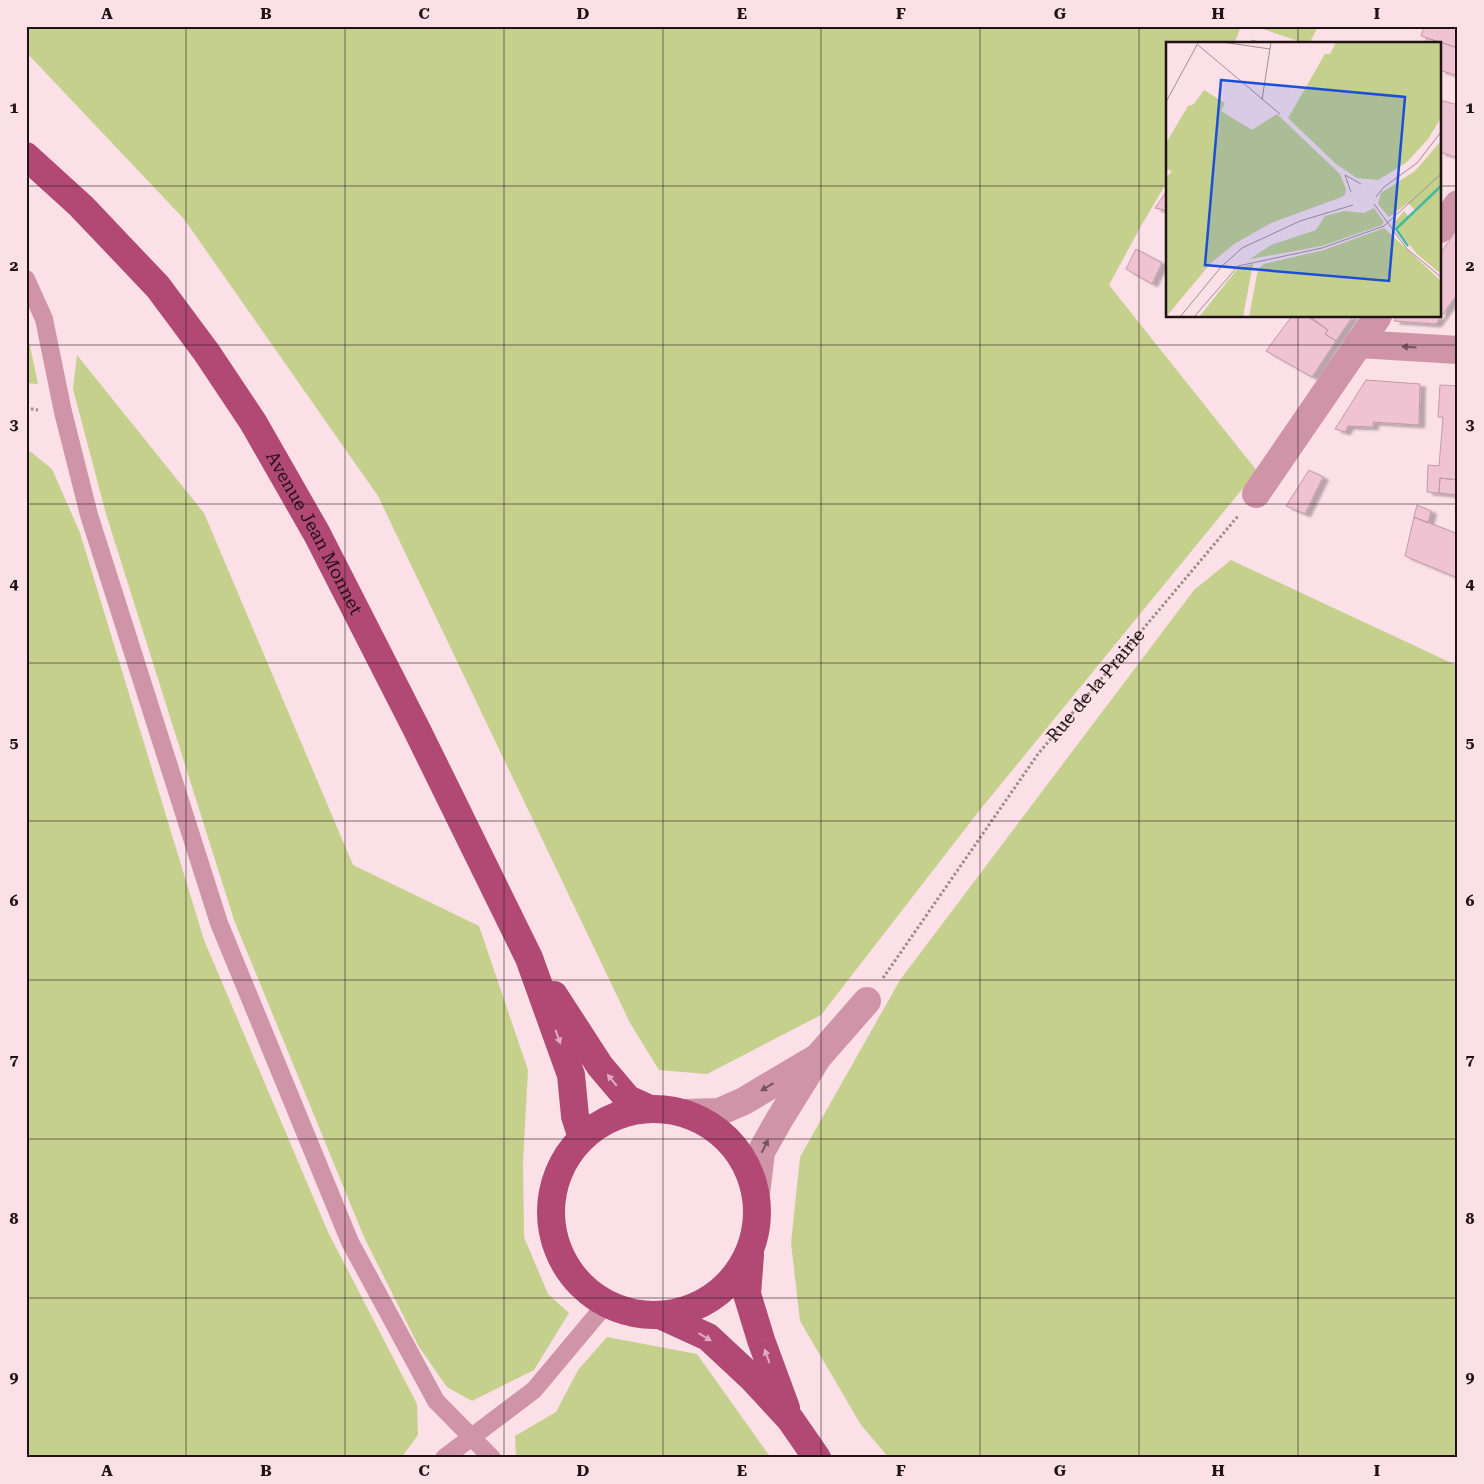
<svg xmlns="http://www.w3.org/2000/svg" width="1484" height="1484" font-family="'Roboto Serif',serif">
<defs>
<filter id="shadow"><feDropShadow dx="5.5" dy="3" stdDeviation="1" flood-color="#0004"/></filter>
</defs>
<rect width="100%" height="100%" fill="#fbe0e8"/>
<path fill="#c4d08c" d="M26,26H1241L1234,44H1168V180L1141,226L1109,285L1257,471L979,811L821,1015L707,1074L659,1070L630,1023L378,496L184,219L26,52Z
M1254,26H1318L1309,44H1307Z
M26,327L38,384L26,383Z
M77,355L204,513L353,865L479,926L528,1070L523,1161L524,1237L548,1294L569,1313L534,1370L472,1401L447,1387L419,1347L364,1237L234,920L106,514L73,389Z
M26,448L52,469L80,533L204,940L328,1232L417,1404L418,1435L401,1458H26Z
M1231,560L1458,666V1458H889L861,1425L800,1321L791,1243L800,1157L900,980L1194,590Z
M607,1337L697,1354L771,1458H516L515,1436L556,1412L578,1370Z"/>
<path fill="#efc3d1" stroke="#c399a7" filter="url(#shadow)" d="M1424,26H1458V48L1421,36Z
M1427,38L1458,48V76L1440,70V44H1425Z
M1252,40L1266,44H1251Z
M1440,100L1458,105V158L1440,152Z
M1168,189V211L1155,208Z
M1458,228V293L1436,324L1394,321L1397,316H1440V254Z
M1136,249L1162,263L1152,284L1126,269Z
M1292,316H1309L1328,330L1325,334L1336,341L1312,377L1266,351Z
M1353,316L1336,341L1325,334L1328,330L1308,317Z
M1366,380L1420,384L1419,425L1373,422V427L1348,426L1345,432L1335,429Z
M1440,385L1458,386V480L1440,478L1439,493L1427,492L1428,465L1439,466L1443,417H1438Z
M1309,470L1323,477L1305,514L1286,506Z
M1440,478L1458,480V495L1439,493Z
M1417,505L1431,511L1428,523L1414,517Z
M1414,517L1458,534V578L1405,556Z"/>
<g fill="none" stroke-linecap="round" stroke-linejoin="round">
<g stroke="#9e898f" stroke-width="3" stroke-dasharray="2.5 2.5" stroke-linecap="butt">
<path d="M26,408L38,410"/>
<path id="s1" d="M883,978L1038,754L1238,516"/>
</g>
<path stroke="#d094a9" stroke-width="18" d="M26,279L44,319L63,412L89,515L219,923L350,1242L436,1401L492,1458
M444,1458L534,1390L606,1304"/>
<path stroke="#d094a9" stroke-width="28" d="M1440,229L1458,204
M1358,344L1458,350
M1256,494L1378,316
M818,1057L867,1001
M685,1113L719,1112L744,1101L818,1057L779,1120L761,1152L756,1194"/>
<g stroke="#b14974" stroke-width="28">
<path id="s2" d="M26,156L81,206L158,287L207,353L253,422L317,534L418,732L529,958L571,1075L575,1116L582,1138"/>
<path d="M554,995L600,1066L628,1099L650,1109"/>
<circle cx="654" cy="1212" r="103"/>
<path d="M750,1255L747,1294L761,1340L786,1408"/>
<path d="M662,1316L708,1337L752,1378L790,1419L817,1458"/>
</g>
</g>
<defs><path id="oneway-solid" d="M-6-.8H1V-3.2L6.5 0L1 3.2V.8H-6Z" transform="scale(1.25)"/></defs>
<g fill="#785260">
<use href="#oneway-solid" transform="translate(1409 347) rotate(-176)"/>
<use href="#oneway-solid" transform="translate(767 1087) rotate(149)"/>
<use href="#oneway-solid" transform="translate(765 1146) rotate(-63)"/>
</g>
<g fill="#e1abbf">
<use href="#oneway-solid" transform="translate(558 1037) rotate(70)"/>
<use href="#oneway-solid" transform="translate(612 1080) rotate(-130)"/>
<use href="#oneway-solid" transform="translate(705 1337) rotate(31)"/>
<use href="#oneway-solid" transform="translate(767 1356) rotate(-110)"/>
</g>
<path fill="none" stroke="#201116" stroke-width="1" stroke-opacity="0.55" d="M186,26V1458M345,26V1458M504,26V1458M663,26V1458M821,26V1458M980,26V1458M1139,26V1458M1298,26V44M26,186H1168M1440,186H1458M1298,316V1458M26,345H1458M26,504H1458M26,663H1458M26,821H1458M26,980H1458M26,1139H1458M26,1298H1458"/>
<g text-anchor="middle" stroke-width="4.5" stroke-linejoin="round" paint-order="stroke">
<g font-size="18" fill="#201116" stroke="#fbe0e8">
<text dy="6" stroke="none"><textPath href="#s2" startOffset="478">Avenue Jean Monnet</textPath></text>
<text dy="6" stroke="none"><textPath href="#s1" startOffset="362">Rue de la Prairie</textPath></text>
</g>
</g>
<g transform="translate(1166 42)">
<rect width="275" height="275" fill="#fbe0e8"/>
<path d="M170,0H275V76L262,97L241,120L212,138L191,136L170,122L122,76L159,12H164ZM38,48L59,61L55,69L86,88L111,72L174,132L180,147L179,153L173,156L105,181L68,202L45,221L0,275V136L6,129L0,127V101L22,64L28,62ZM275,99V232L251,212L227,182L238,169L242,174L249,168L242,161L223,175L212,162L215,151L249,129ZM208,166L218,180L216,183L156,204L84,217L105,203L150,188L159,174L178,169L198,171ZM218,186L275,239V275H83L92,227L98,222L158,208ZM87,222L77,275H33L72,226Z" fill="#c4d08c"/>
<path fill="none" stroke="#46b8a0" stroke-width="2.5" d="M242,204L230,187L275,144"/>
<path fill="none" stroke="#a38d94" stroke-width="1" d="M56,0L104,7M32,3L114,72M96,58L105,0M0,60L32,1M185,150L179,133L195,142M210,155L218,145L251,121L275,90M208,162L241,207L275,235M14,275L55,225L76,206L134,179L187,163M28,275L72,224L156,206L218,184L275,132"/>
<path fill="#1d4ed8" fill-opacity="0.15" stroke="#1d4ed8" stroke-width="2.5" d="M55,38L239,55L223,239L39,223Z"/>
<rect width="275" height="275" fill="none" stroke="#201116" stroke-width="2.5"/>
</g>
<rect width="1484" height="1484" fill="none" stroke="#fbe0e8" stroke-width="55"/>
<rect x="28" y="28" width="1428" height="1428" fill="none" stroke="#201116" stroke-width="2"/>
<g font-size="16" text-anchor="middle" font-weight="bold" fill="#201116">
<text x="107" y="19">A</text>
<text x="266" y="19">B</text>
<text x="424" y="19">C</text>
<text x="583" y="19">D</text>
<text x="742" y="19">E</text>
<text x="901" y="19">F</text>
<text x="1060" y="19">G</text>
<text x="1218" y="19">H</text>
<text x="1377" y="19">I</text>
<text x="14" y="113">1</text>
<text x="1470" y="113">1</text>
<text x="14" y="271">2</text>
<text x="1470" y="271">2</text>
<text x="14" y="430">3</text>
<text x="1470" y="430">3</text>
<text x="14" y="589">4</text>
<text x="1470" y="589">4</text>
<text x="14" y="748">5</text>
<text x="1470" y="748">5</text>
<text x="14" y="906">6</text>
<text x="1470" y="906">6</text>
<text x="14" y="1065">7</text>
<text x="1470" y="1065">7</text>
<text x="14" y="1224">8</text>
<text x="1470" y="1224">8</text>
<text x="14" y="1383">9</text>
<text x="1470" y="1383">9</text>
<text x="107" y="1476">A</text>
<text x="266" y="1476">B</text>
<text x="424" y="1476">C</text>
<text x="583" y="1476">D</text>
<text x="742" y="1476">E</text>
<text x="901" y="1476">F</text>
<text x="1060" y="1476">G</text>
<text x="1218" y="1476">H</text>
<text x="1377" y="1476">I</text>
</g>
</svg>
